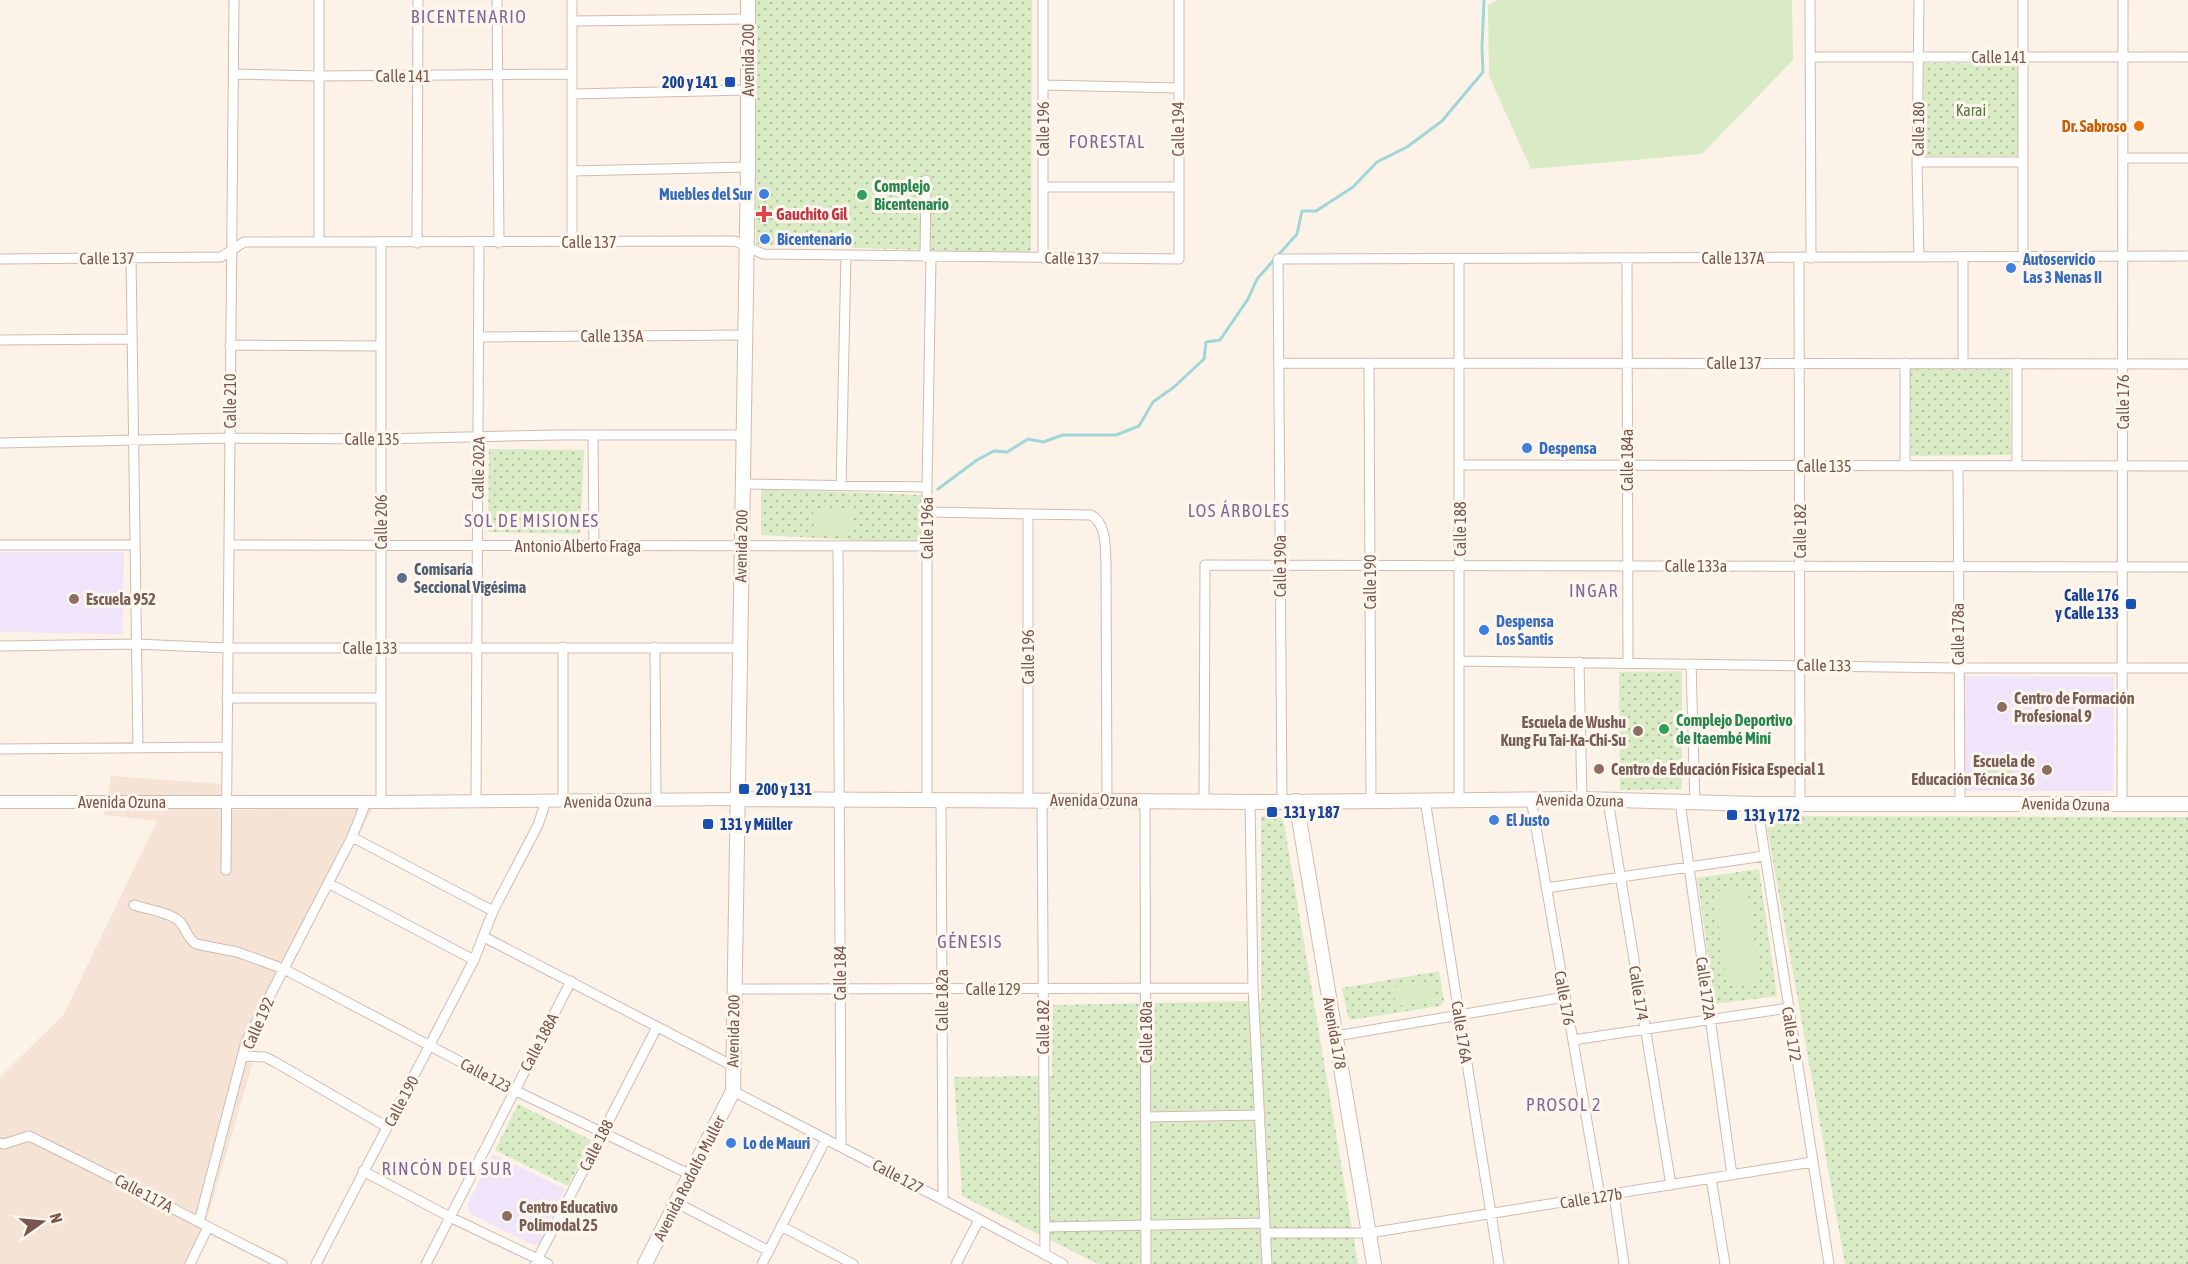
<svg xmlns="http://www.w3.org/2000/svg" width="2188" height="1264" font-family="'Asap Condensed',sans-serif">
<defs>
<pattern id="grass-dots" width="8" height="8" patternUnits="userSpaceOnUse" patternTransform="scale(1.5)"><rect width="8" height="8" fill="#d9ebc5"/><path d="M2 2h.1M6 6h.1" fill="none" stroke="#b5c1a2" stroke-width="1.8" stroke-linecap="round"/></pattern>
</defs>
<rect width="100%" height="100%" fill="#fdf2e8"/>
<path fill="#f5e3d6" d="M111,776L223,784L222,810L373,808L286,967L262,1031L208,1216L184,1264H0V1077L64,1014L157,821L104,815Z"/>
<path fill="#efe4f9" d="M0,552H124L122,634L0,632Z
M1965,676L2114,677L2113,791H1965Z
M493,1154L565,1189L540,1243L533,1245L471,1214L467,1206Z"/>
<path fill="url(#grass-dots)" d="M753,0H1032L1031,253L756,245Z
M1924,63L2018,64L2019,156H1923Z
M2010,367L2011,455L1911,456L1910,368Z
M489,449L584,450L580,534L488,532Z
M761,489L923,495V544L761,535Z
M1682,671V789L1620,790L1619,672Z
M1261,816L1283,818L1358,1264H1098L962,1196L954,1077L1052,1076L1053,1005L1261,1001Z
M1765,816L2188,817V1264H1845Z
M1759,869L1777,996L1715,1004L1697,878Z
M1439,971L1444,1001L1440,1006L1350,1020L1348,1016L1342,988Z
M518,1104L591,1140L568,1186L495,1150Z"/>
<path fill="#d9ebc5" d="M1498,0H1792L1793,60L1702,154L1531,169L1489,76L1488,5Z
M851,509L852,532H814L813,510Z
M1972,758H2012V778H1972Z
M1747,887L1760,981L1727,986L1714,892Z
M1431,981L1434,1000L1396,1006L1393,987Z"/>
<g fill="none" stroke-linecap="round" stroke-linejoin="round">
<path stroke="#a1d6d9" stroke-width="3" d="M938,489L977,460L994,451L1007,452L1028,439L1043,442L1063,435H1116L1139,426L1153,402L1174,387L1204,359L1206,342L1220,340L1248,299L1257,279L1297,234L1302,211H1316L1353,187L1377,162L1407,147L1442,121L1483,72L1482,47L1484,0"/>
<defs>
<path id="minor" d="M497,0L499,243
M1043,0V258
M1810,0L1811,258
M2023,0V257
M572,21L749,19
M1810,57H2188
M233,74L319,76L572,74
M1043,85L1179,88
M572,94L748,90
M2123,158H2188
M1917,162H2023
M572,171L748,167
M1043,187H1178
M319,242V0
M572,242V0
M381,243V802
M417,243L418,0
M131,257L138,748
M925,257L926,180
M1919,257L1917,162L1919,0
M1963,257V363
M1627,258L1628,663
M1799,258L1800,804
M0,259L221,257L244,242L735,241L763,254L1179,259V0
M1459,259V800
M479,337L745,335
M0,340L132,339
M230,345L380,346
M1279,363L2188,364
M1369,363L1371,801
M2017,363V466
M593,436L594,546
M0,443L230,438L381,439L557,435H743
M1460,465L2188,466
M1905,466V363
M1958,466L1960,803
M742,484L927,487
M841,486L846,255
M927,512L1091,515C1107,524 1105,547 1106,564L1107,801
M1028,514V800
M0,545H135
M229,545L927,546
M838,546L841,1146
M0,646L136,644L227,648H739
M655,647L656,800
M1459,661L1958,668H2188
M1579,662L1582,799
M1691,664L1695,803
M227,698H381
M0,749L226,747
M1531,799L1600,1196
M927,800V487L931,257
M941,800L943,1200
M1042,800L1045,1255
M1425,800L1499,1264
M476,801L479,243
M563,801V647
M1145,801L1146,1264
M1204,801L1205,565L2188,567
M1250,801L1253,988L1267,1264
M1608,801L1671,1185
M1282,802L1278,259L2188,256
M1680,802L1732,1175
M1757,804L1829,1264
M2122,805L2123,0
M352,837L493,911
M226,870L234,0
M328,883L474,960
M1546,888L1764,856
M134,905C146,909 171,913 179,921C186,928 187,938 196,944L237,952L284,969L514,1090L691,1175
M484,937L733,1066
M734,989L1253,988
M1336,1036L1565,997
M1573,1040L1788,1008
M243,1056L265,1057L275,1062L387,1127
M733,1091L943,1200L1063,1264
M1146,1117L1260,1115
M0,1143L4,1144L29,1136C114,1177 197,1222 282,1264
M363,1171L450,1217L548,1264
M1711,1178L1725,1264
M1614,1194L1624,1264
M677,1203L769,1251
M199,1222L246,1042L352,837L366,802
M781,1226L853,1264
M1045,1227L1265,1223
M1265,1233H1369L1812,1162
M190,1264L208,1227
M316,1264L474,960L493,911L538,825L546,801
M426,1264L571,981
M535,1264L657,1027
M762,1264L826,1139
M956,1264L979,1220"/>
<path id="tertiary" d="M0,802H381L737,799"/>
<path id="secondary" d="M737,799L1282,802L1582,799L1757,804H2188
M1296,801L1374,1264
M645,1264L733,1091L748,167V0"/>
</defs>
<use href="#minor" stroke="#d1bbaf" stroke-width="11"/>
<use href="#tertiary" stroke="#d1bbaf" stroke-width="14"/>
<use href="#secondary" stroke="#d4baad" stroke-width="16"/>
<use href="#minor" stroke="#fff" stroke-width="9"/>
<use href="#tertiary" stroke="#fff" stroke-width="12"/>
<use href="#secondary" stroke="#fff" stroke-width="14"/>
</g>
<g fill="#1a4fb4" stroke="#fff7ee" stroke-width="2">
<rect x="724" y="76" width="12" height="12" rx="3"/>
<rect x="2125" y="598" width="12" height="12" rx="3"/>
<rect x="738" y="783" width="12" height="12" rx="3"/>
<rect x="1266" y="806" width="12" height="12" rx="3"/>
<rect x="1726" y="809" width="12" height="12" rx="3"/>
<rect x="702" y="818" width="12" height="12" rx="3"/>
</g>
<circle fill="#e8710a" stroke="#fff7ee" stroke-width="2" cx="2139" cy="126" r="6"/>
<g fill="#3f7fe0" stroke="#fff7ee" stroke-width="2">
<circle cx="764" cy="194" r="6"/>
<circle cx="765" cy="239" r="6"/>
<circle cx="2011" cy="268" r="6"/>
<circle cx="1527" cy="448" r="6"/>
<circle cx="1484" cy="630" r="6"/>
<circle cx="1494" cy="820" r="6"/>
<circle cx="731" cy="1143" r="6"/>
</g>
<g fill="#2e9e5b" stroke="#fff7ee" stroke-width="2">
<circle cx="862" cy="195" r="6"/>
<circle cx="1664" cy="729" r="6"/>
</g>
<path fill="#e0444e" stroke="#fff7ee" stroke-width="2" d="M761 205h6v6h6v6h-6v6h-6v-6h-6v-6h6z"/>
<circle fill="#5c6f8a" stroke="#fff7ee" stroke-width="2" cx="402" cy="578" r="6"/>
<g fill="#8d6e63" stroke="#fff7ee" stroke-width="2">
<circle cx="74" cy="599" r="6"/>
<circle cx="2002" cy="707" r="6"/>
<circle cx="1638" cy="731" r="6"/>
<circle cx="1599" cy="769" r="6"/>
<circle cx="2047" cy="770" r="6"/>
<circle cx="507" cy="1216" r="6"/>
</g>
<g text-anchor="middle" stroke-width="6" stroke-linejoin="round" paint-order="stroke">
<g font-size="16" fill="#77564b" stroke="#fff7ee">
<text x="1999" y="63">Calle 141</text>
<text transform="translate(748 60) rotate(-90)" y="6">Avenida 200</text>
<text x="403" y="82">Calle 141</text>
<text transform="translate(1043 129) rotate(-90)" y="6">Calle 196</text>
<text transform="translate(1178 129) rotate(-90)" y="6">Calle 194</text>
<text transform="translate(1918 129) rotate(-89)" y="6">Calle 180</text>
<text x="589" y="248">Calle 137</text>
<text transform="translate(107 258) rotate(-1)" y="6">Calle 137</text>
<text transform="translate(1072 258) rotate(1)" y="6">Calle 137</text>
<text x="1733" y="264">Calle 137A</text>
<text x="612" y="342">Calle 135A</text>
<text x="1734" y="369">Calle 137</text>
<text transform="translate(230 401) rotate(-90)" y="6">Calle 210</text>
<text transform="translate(2123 402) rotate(-90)" y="6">Calle 176</text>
<text x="372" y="445">Calle 135</text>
<text transform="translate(1627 460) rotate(-90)" y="6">Calle 184a</text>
<text x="1824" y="472">Calle 135</text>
<text transform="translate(478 468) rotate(-89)" y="6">Calle 202A</text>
<text transform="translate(381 522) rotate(-90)" y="6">Calle 206</text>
<text transform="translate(927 528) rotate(-90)" y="6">Calle 196a</text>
<text transform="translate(1460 529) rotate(-90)" y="6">Calle 188</text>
<text transform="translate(1800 531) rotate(-90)" y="6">Calle 182</text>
<text x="578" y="552">Antonio Alberto Fraga</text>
<text transform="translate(741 546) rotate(-89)" y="6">Avenida 200</text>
<text transform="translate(1280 566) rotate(-90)" y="6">Calle 190a</text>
<text x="1696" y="572">Calle 133a</text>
<text transform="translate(1370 582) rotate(-90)" y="6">Calle 190</text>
<text transform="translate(1958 634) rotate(-90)" y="6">Calle 178a</text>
<text x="370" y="654">Calle 133</text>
<text transform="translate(1028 657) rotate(-90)" y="6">Calle 196</text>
<text transform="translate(1824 665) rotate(1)" y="6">Calle 133</text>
<text x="1094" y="806">Avenida Ozuna</text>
<text transform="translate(1580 800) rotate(1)" y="6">Avenida Ozuna</text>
<text transform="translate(608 801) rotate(-1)" y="6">Avenida Ozuna</text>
<text x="122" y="808">Avenida Ozuna</text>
<text transform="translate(2066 804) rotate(1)" y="6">Avenida Ozuna</text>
<text transform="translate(840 973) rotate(-90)" y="6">Calle 184</text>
<text transform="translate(1706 988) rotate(82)" y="6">Calle 172A</text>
<text x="993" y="995">Calle 129</text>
<text transform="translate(1639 993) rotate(81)" y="6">Calle 174</text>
<text transform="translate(1565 998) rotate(80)" y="6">Calle 176</text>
<text transform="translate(942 1000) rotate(-90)" y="6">Calle 182a</text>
<text transform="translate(258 1023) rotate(-66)" y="6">Calle 192</text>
<text transform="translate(1043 1027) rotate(-90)" y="6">Calle 182</text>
<text transform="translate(733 1031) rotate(-89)" y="6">Avenida 200</text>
<text transform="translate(1146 1032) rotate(-90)" y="6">Calle 180a</text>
<text transform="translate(1462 1032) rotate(81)" y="6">Calle 176A</text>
<text transform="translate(1335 1033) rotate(80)" y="6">Avenida 178</text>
<text transform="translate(1792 1034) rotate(81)" y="6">Calle 172</text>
<text transform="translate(539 1042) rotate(-62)" y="6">Calle 188A</text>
<text transform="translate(486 1075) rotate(28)" y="6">Calle 123</text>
<text transform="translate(401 1101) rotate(-62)" y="6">Calle 190</text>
<text transform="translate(596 1145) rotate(-63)" y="6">Calle 188</text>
<text transform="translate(898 1176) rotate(28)" y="6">Calle 127</text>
<text transform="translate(689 1178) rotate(-63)" y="6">Avenida Rodolfo Muller</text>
<text transform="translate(144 1193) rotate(28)" y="6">Calle 117A</text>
<text transform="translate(1591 1198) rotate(-9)" y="6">Calle 127b</text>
</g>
<g font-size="16" font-weight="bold" fill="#164399" stroke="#fff7ee" text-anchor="start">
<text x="718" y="88" text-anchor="end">200 y 141</text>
<text x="2119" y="601" text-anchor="end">Calle 176<tspan x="2119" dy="18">y Calle 133</tspan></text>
<text x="756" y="795">200 y 131</text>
<text x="1284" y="818">131 y 187</text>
<text x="1744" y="821">131 y 172</text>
<text x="720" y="830">131 y Müller</text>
</g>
<g font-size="16" fill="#577740" stroke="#fff7ee">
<text x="1971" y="116">Karai</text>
</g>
<g font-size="16" font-weight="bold" fill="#c56008" stroke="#fff7ee" text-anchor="end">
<text x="2127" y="132">Dr. Sabroso</text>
</g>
<g font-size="16" font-weight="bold" fill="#27864d" stroke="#fff7ee" text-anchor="start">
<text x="874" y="192">Complejo<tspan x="874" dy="18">Bicentenario</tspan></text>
<text x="1676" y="726">Complejo Deportivo<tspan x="1676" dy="18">de Itaembé Miní</tspan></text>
</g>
<g font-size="16" font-weight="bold" fill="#366cbe" stroke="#fff7ee" text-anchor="start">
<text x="752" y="200" text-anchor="end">Muebles del Sur</text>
<text x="777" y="245">Bicentenario</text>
<text x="2023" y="265">Autoservicio<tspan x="2023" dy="18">Las 3 Nenas II</tspan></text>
<text x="1539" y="454">Despensa</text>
<text x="1496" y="627">Despensa<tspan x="1496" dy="18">Los Santis</tspan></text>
<text x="1506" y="826">El Justo</text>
<text x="743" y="1149">Lo de Mauri</text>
</g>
<g font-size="16" font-weight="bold" fill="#be3a42" stroke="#fff7ee" text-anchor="start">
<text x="776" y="220">Gauchito Gil</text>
</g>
<g font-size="16" font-weight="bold" fill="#4e5e75" stroke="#fff7ee" text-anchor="start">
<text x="414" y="575">Comisaría<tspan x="414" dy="18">Seccional Vigésima</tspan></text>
</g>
<g font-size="16" font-weight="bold" fill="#785e54" stroke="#fff7ee" text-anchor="start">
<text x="86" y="605">Escuela 952</text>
<text x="2014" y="704">Centro de Formación<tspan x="2014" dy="18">Profesional 9</tspan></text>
<text x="1626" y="728" text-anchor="end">Escuela de Wushu<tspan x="1626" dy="18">Kung Fu Tai-Ka-Chi-Su</tspan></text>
<text x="2035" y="767" text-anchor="end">Escuela de<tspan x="2035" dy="18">Educación Técnica 36</tspan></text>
<text x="1611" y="775">Centro de Educación Física Especial 1</text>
<text x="519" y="1213">Centro Educativo<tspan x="519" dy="18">Polimodal 25</tspan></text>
</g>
<g font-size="18" letter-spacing="1.5" fill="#83679a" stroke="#fff7ee">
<text x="469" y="23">BICENTENARIO</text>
<text x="1107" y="148">FORESTAL</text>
<text x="1239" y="517">LOS ÁRBOLES</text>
<text x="532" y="527">SOL DE MISIONES</text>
<text x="1594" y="597">INGAR</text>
<text x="970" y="948">GÉNESIS</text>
<text x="1564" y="1111">PROSOL 2</text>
<text x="447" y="1175">RINCÓN DEL SUR</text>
</g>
</g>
<g transform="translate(42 1222) rotate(75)" stroke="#fff7ee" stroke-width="4.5" paint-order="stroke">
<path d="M0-4.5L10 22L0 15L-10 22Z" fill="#77564b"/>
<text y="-9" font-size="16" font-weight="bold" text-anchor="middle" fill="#77564b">N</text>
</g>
</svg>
